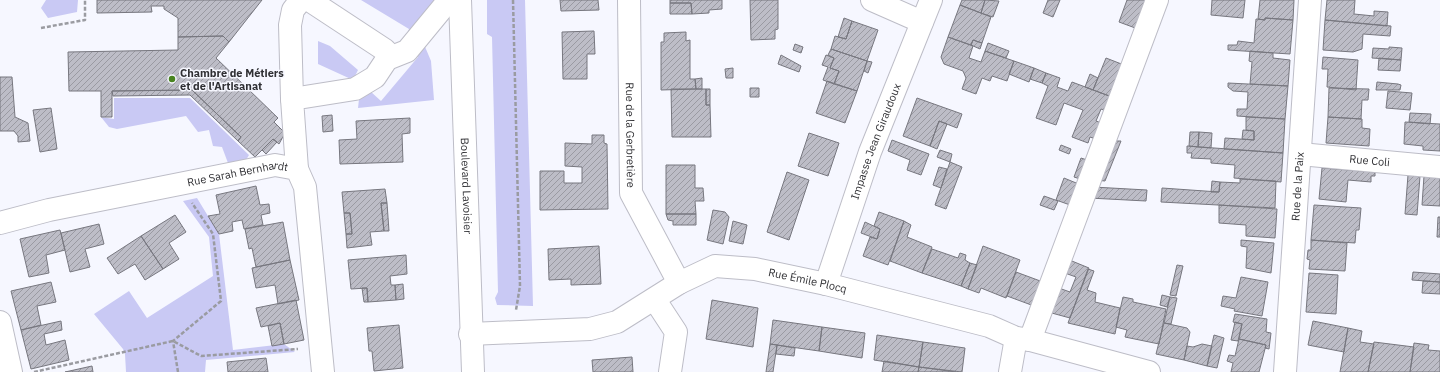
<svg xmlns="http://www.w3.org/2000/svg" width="1440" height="372" font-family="'IBM Plex Sans',sans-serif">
<defs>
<pattern id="building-hatch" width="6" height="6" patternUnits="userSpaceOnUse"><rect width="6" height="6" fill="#bdbdc7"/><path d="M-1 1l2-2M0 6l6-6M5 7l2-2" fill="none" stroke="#9a9aa2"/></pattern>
</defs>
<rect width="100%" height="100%" fill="#f6f7ff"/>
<path fill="#c9c9f4" d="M46,0H78L77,12L48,18L41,8Z
M361,0H438L405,41L409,29Z
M487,0H525L533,306L497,305L495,298L498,292L492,37L487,34Z
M318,41L330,46L358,70L353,80L318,64Z
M423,42L431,61L434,100L358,108L359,99L370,91L381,101L418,57L415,54Z
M114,98H190L249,155L246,160L228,163L222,147L213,146L209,130L198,132L186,116L117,129L109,127L101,117L114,119Z
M197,198L219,234L233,350L284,344L295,352L206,360L205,372H126L125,354L123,349L94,314L129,291L147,318L213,276L209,237L183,201Z"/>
<path fill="url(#building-hatch)" stroke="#77777f" d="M97,0H262L229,42L223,36L178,37V18L164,9V6H151L152,12L97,13Z
M560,0H598L599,10L561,11Z
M670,0H722V9L709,10V13L692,14L691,3H670Z
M750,0H778V29L775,30V39L751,40Z
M962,0H985L981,13L960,5Z
M985,0L999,1L993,17L981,13Z
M1048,0H1060L1053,17L1043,13Z
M1127,0H1148L1138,29L1119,22Z
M1212,0H1245L1243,18L1211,15Z
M1260,0H1294L1293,20L1265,18V20L1258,19Z
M1327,0H1355L1354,14L1374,16V11L1388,12L1387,26L1325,20Z
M670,3H691L692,14H670Z
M960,5L991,17L982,43L973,40L971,45L948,37Z
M844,18L852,21L846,39L838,37Z
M1265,18L1293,20L1290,54L1228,50V45H1237L1238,41L1254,43L1256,19L1265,20Z
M1325,20L1391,26L1390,36L1363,34L1362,49L1353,52L1323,50Z
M852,21L878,30L867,61L831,49L835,36L846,39Z
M594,31L595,54H587V79H563L562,32Z
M686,32V41L690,40V79H695L696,89L661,90V42H664V33Z
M223,36L229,42L216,58L278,118L274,122L285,133L279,144L273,139L255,157L238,141L241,137L192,90L112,91V117H101V91H69L68,52L178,50V37Z
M948,37L973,46L969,58L981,62L985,51L1014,61L1007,81L992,76L990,81L982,78L976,94L962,89L966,78L963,71L944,64L941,57Z
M973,40L982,43L980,49L971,45Z
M988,43L1009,51L1006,58L985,51Z
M795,44L803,47L801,53L793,50Z
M1389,47L1402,48L1401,60L1372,58L1373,48L1389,49Z
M831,49L867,61L857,91L834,84L839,71L830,68L834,58L828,55Z
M1250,51L1273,53V58L1290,60L1288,86L1250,84L1252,62L1249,61Z
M781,55L801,66L799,72L778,64Z
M826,55L834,58L830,68L839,71L834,84L823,80L828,67L822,65Z
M1323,57L1358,60L1356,90L1327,87L1328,69H1322Z
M1106,58L1124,65L1112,97L1093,90Z
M1379,58L1401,60L1400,71L1378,70Z
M867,61L872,62L868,73L864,71Z
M1014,61L1034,68L1029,82L1009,74Z
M733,68V78H726L725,69Z
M1034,68L1046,73L1042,83L1030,79Z
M1046,73L1060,78L1057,87L1068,91L1072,82L1112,97L1106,111L1101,109L1096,121L1104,124L1098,140L1090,137L1088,143L1072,137L1083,110L1064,103L1056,125L1036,118L1048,86L1042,83Z
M1090,74L1098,78L1093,90L1085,87Z
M0,77H12L15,117L28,123L30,141L18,142V136L14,131H0Z
M702,78V89H696L695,79Z
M827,81L857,91L845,123L816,113Z
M1377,82L1398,84L1401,85L1400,90H1376Z
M1228,83L1288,86L1285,119L1237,116V109H1247L1248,92L1233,91L1228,87Z
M750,88H759V97H750Z
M1329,88L1369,89L1368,100H1362L1361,119L1328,117Z
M671,89H706V105H710L711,137H672Z
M706,89H710V105H706Z
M192,90L241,137L238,141L190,95L113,96L112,91Z
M1388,91L1412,93L1410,110L1386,108Z
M917,98L962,114L957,128L939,121L930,146L903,136Z
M51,108L57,149L40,152L33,110Z
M1410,113L1431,114L1430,124L1409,122Z
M332,115L333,131L323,132L322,116Z
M1246,117L1285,119L1283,153L1224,149L1225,138L1254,140V131L1246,130Z
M1328,117L1362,119V128L1370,129L1369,146L1326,143Z
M410,118V133L402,134L403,162L340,164L339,140L357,139L356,121Z
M939,121L947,124L937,149L930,146Z
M1405,122L1440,124V151L1423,150V146L1404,144Z
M1243,130L1254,131V140L1242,139Z
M1190,132H1199L1198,147L1189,146Z
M1199,132L1212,133L1211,148L1198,147Z
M809,133L839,143L828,176L798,166Z
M592,135H604V143L607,144L608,209L540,210V171H564V183H582V167L565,166V143L592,144Z
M273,139L277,142L266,154L262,150Z
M892,140L929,154L921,175L907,170L910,160L888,151Z
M1110,141H1121L1105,181L1095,180Z
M1061,145L1071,149L1069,154L1059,150Z
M1187,146L1283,153L1281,182L1234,178L1235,165L1211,163V159L1191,158L1192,153H1187Z
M940,150L952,154L950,162L937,157Z
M1081,158L1090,161L1083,180L1074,177Z
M950,162L962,167L946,209L935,205Z
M666,165H695V188H703L704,201H695L696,214H666Z
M939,167L947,169L941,188L933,185Z
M1322,168L1375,172V176H1371V182L1348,180L1346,202L1319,199Z
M787,172L809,180L789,240L767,232Z
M1408,175L1420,176L1417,215L1405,214Z
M1424,176L1440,177V206L1422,205Z
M1064,178L1081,185L1073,206L1056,200Z
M1240,179L1276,181L1275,208L1161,202L1162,188L1219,192L1220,182L1240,183Z
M1212,181L1220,182L1219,192H1211Z
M256,186L260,205L269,204L270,213L261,215L263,225L244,229L242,220L232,222L233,231L219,234L208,216L220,214L216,195Z
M1093,187L1147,190L1146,201L1089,198Z
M385,189L387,203H381L384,231L370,232L372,245L347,248L346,234H352L350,213H344L342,192Z
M1044,196L1058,201L1054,210L1040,205Z
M381,203H387L389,231H384Z
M1219,205L1277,209L1275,238L1246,236V225L1219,223Z
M1314,205L1361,208L1359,230H1356L1355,243L1311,240Z
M713,210L725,212L729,217L723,244L707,240Z
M879,212L904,221L888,265L863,256L870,237L877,239L880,229L874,226Z
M344,213H350L352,234H346Z
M666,214H696V225H673V221L668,220Z
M175,215L186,232L169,243L179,259L163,269L141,236Z
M1438,217H1440V237H1437Z
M733,221L747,225L743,244L729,241Z
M904,221L911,225L907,237L932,247L922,273L890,261Z
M283,222L290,260L256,267L252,248L249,249L245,229Z
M865,222L880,229L877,239L861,233Z
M99,224L104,244L85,249L90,267L70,272L61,233Z
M60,230L65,250L46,255L49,273L29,277L20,239Z
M141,236L163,269L145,280L135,264L118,274L107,258Z
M1241,240L1274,243L1271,273L1246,268L1247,247L1241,246Z
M1311,240L1347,243L1345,271L1309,269L1310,260L1307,259L1308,250H1311Z
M599,246L601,284L571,285V279L549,280L548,249Z
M983,246L1020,260L1006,298L981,288L979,293L968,289Z
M932,249L958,258L960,253L966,255L965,260L970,263L961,286L922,273Z
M406,255L407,274L390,276L391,285H395L396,300L368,302L367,288L351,289L348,260Z
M1067,259L1089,268L1070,318L1048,312L1056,287L1070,292L1076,277L1062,272Z
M290,260L299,300L278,304L275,285L256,288L252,268Z
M970,263L977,265L968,289L961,286Z
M1177,265L1183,266L1176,296L1170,295Z
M1088,269L1094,271L1087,290L1096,293L1095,302L1120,308L1115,334L1068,323Z
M1016,272L1043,282L1034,306L1007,296Z
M1413,272L1440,274V282L1412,280Z
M1309,273L1338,275L1336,314L1306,312Z
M1241,277L1268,282L1262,316L1234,311L1235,309L1221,306L1223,296L1236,298Z
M1423,281L1440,282V294L1422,293Z
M51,282L56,302L37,306L41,325L21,330L11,291Z
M403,284L404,299L396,300L395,285Z
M362,288H367L368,302H364Z
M1162,295L1170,297L1167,307L1160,305Z
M1123,297L1133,299V302L1166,309L1159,344L1125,337L1127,330L1116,327Z
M1170,297L1177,298L1171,324L1164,323Z
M296,300L304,340L284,344L280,323L261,327L256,308Z
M712,300L758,308L753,347L706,339Z
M1235,314L1267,319L1266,332L1271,333L1269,349L1265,348L1266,345L1239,339L1242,324L1233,322Z
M773,320L822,327L819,351L770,344Z
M61,321L62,330L44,334L46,345L65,340L69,360L31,369L21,330Z
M1313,321L1348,328L1344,352L1308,345Z
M1235,322L1242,324L1238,341L1231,340Z
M280,323L284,344L272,346L268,326Z
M1164,323L1187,328L1190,332L1184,360L1156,354Z
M399,325L403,368L374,371L372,351H369L367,328Z
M822,327L865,333L862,358L819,351Z
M1348,328L1362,331L1360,342L1374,344L1368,372H1340Z
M877,335L923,342L919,367L874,360Z
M1214,335L1224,338L1217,368L1207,366Z
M1239,339L1266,345L1259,372H1231L1233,363L1227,361L1229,355L1235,356Z
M923,342L965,348L962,372L919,367Z
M1374,342L1414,347L1410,372H1368Z
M1414,343L1429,345L1428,350L1440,351V372H1410Z
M770,344L777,345L773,372H766Z
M1202,344L1212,346L1207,366L1184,360L1187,346L1193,347Z
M777,345L795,348L794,356L776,354Z
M632,357L633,372H593L592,360Z
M266,358L268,372H228L227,362Z
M884,361L919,367L918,372H882Z
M92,366L93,372H65Z
M919,367L956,372H918Z"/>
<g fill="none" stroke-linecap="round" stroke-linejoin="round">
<defs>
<g id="minor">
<path d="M309,0L385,50L387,59"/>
<path id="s1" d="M629,0L631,193L679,283"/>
<path d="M872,0L922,22"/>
<path d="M292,99L290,25L293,10L301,0"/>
<path id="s2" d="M1300,154L1440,167"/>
<path d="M297,169L292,99L355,89L375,77L387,59L407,51L449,0"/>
<path id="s3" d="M0,223L49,210L275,165L297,169L305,187L323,372"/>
<path id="s4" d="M826,284L870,152L931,0"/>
<path d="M655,300L676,332L670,372"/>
<path d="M0,322L11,372"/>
<path id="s5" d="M470,334L590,329L617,322L679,283L715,266L755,269L826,284L989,326L1016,338L1030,340L1149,372"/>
<path d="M1030,340L1157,0"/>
<path d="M1010,372L1016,338"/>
<path id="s6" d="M1285,372L1310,0"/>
</g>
<g id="major">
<path id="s7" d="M460,0L473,372"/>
</g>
</defs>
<use href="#minor" stroke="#bdbdc7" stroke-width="24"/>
<use href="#major" stroke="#bdbdc7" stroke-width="24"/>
<path stroke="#9a9ba1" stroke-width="2.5" stroke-dasharray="4 2" stroke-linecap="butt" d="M513,0L520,286L516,310
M41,28L85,20V0
M34,372L173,341L201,356L298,349
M178,372L173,341L221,301L213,234L192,203"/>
<use href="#minor" stroke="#fff" stroke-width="22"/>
<use href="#major" stroke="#fff" stroke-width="22"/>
</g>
<circle fill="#498421" stroke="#f6f7ff" stroke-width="1.5" cx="172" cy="79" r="4"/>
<g text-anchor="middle" stroke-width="3" stroke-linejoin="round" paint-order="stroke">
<g font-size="11" font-weight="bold" fill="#303034" stroke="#f6f7ff" text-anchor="start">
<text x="180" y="77">Chambre de Métiers<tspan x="180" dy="13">et de l'Artisanat</tspan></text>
</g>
<g font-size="11" fill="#303034" stroke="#f6f7ff">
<text dy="4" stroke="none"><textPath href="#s1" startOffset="135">Rue de la Gerbretière</textPath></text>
<text dy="4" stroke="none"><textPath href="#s4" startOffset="151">Impasse Jean Giraudoux</textPath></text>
<text dy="4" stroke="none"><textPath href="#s2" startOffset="70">Rue Coli</textPath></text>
<text dy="4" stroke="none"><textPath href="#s3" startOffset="243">Rue Sarah Bernhardt</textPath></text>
<text dy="4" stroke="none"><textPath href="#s7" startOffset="186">Boulevard Lavoisier</textPath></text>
<text dy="4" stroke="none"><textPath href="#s6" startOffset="186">Rue de la Paix</textPath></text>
<text dy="4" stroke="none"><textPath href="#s5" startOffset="355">Rue Émile Plocq</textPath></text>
</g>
</g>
</svg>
